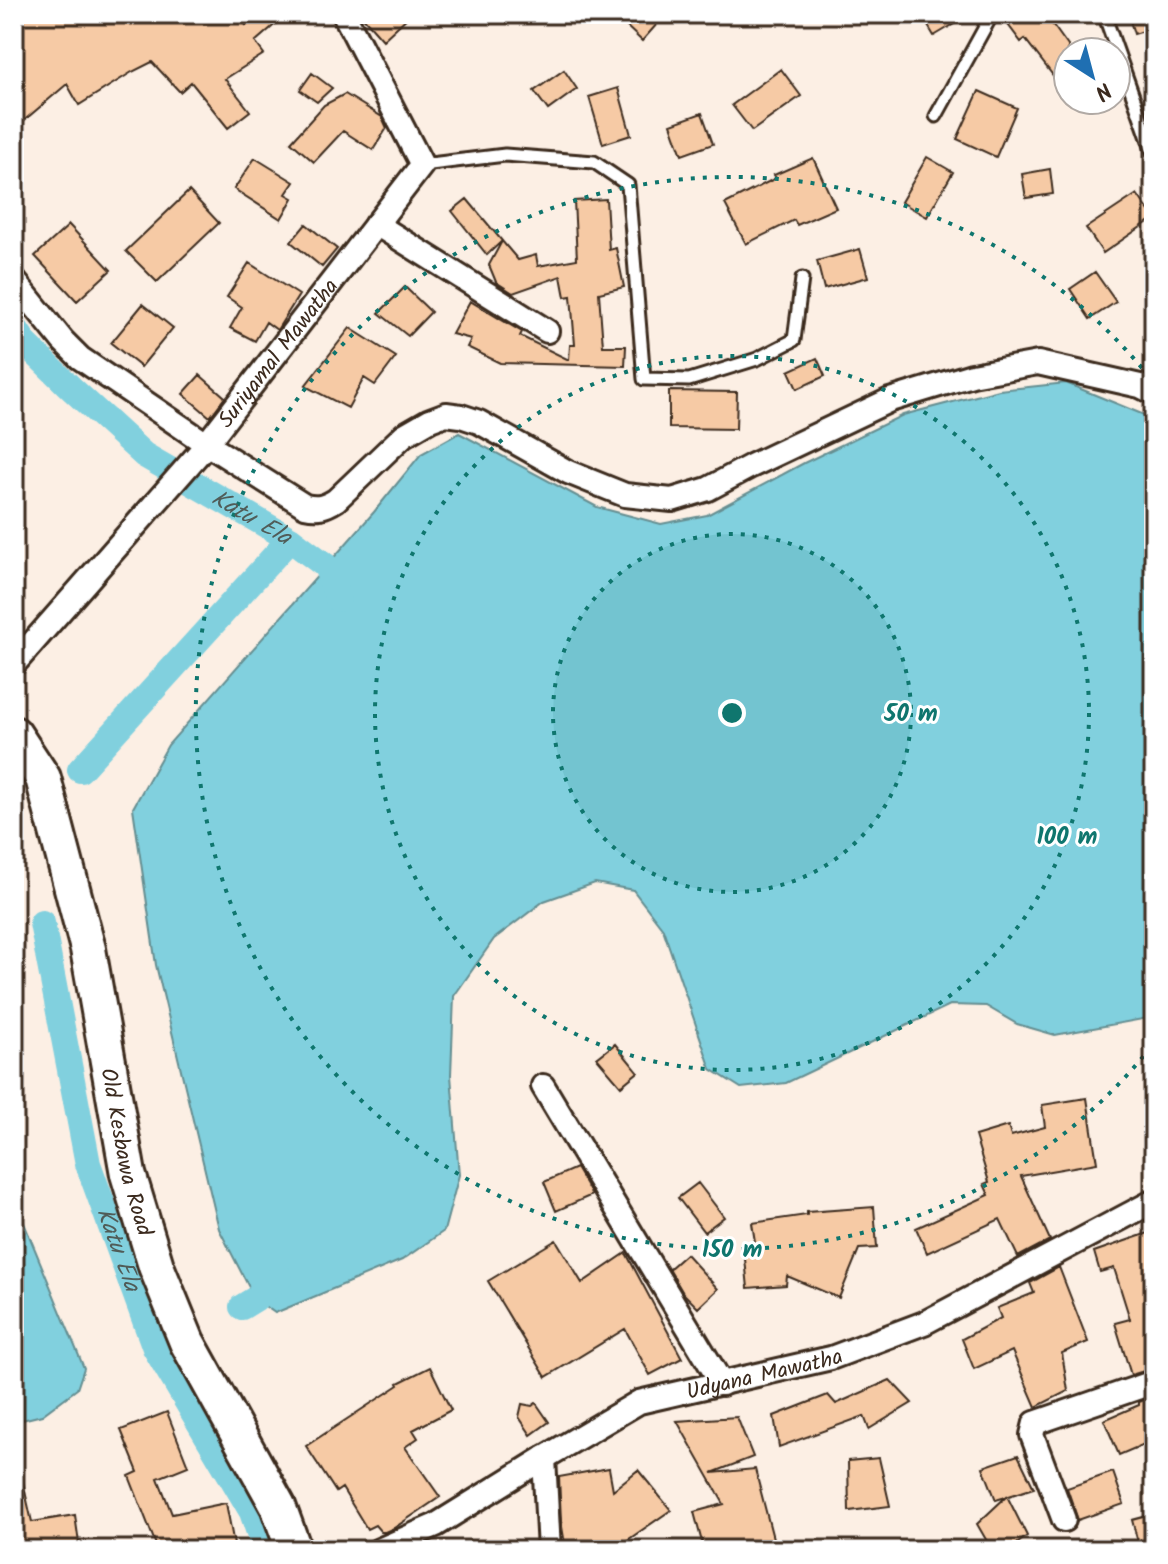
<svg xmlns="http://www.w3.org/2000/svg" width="1168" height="1564" font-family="Kalam,sans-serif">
<rect width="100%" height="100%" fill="#fcefe4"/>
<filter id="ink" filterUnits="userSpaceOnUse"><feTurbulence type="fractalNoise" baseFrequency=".0125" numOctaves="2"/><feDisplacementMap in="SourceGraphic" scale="16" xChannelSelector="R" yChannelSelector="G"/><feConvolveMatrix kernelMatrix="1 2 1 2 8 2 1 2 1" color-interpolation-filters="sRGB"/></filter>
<g filter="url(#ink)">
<path fill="#81d0de" stroke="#658e91" stroke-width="2" d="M1066,383L1154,419V1017L1055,1035L1017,1024L986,1006L950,1005L786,1083L741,1088L711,1069L663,929L633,890L595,883L544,901L494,939L454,996L451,1075L459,1175L444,1231L402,1260L275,1313L255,1299L219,1229L156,965L133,808L168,745L374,512L421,454L459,433L597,507L661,524L707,515L804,463L903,415L999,390Z
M14,1199L84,1368L77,1389L42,1415L14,1422Z"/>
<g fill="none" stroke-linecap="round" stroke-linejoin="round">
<g stroke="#81d0de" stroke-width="26">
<path id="s1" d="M14,326L25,343L71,388L144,455L290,539L80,770"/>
<path d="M290,539L326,566L338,599"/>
<path id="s2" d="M42,923L88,1164L155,1348L252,1512L265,1550"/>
<path d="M242,1307L255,1299L280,1277"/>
</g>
</g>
<path fill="#f6caa5" stroke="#3b2a1e" stroke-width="2" d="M24,14H235L246,25L258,14H287L255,42L264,54L225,79L250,111L228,128L191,82L180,92L152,62L132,72L79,105L67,84L14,129V22Z
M360,14H411L383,40Z
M633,14H666L642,41L624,24Z
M921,14H971L934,36Z
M1000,14H1045L1068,46V95L1025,39L1021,42Z
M1128,14H1154V28L1134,34Z
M781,69L801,96L752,131L732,105Z
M564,70L577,89L548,110L534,91Z
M312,73L332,88L317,102L300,90Z
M618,88L631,135L603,144L589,97Z
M979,91L1017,108L996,157L957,139Z
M345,94L382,117L387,128L373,150L343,131L314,162L291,142L324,105Z
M702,113L713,144L682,155L671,124Z
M927,157L953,172L927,217L901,202Z
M255,158L294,182L286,194L293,198L281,219L234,189Z
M813,158L836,208L797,225L794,220L746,244L725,204L776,178L774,175Z
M1050,169L1053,194L1026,198L1022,174Z
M189,191L219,223L157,282L126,251Z
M1137,194L1154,218L1103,253L1086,228Z
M467,199L502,241L487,255L452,211Z
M606,199L609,250L616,248L624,287L599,293L603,346H626L625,366L500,363L467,347L471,339L452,334L470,301L522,332L520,336L569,360L570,345H575L571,296L565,297L561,276L513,293L496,282L489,265L502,241L518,260L536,255L538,266L577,259L574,201Z
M306,224L337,249L322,267L291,242Z
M69,225L111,270L77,301L35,256Z
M860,249L868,277L824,289L817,261Z
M249,263L299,295L277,330L266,322L255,341L230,328L242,307L227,297Z
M1095,272L1116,302L1090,319L1070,289Z
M405,287L431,312L408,336L379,313Z
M143,304L173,328L141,367L111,343Z
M350,328L396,357L375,385L364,378L348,408L305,386Z
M817,358L825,376L797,389L789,371Z
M200,375L225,397L210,417L183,394Z
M669,391L737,392L736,429L669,428Z
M615,1044L638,1072L621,1086L597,1058Z
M1087,1098L1097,1163L1021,1176L1050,1240L1018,1257L1000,1219L927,1253L916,1228L989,1195L984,1184L989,1182L975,1136L1008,1126L1011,1136L1045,1127L1042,1105Z
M576,1168L592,1195L556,1211L544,1182Z
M698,1183L724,1217L704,1232L678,1198Z
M874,1207L877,1248L859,1249L839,1298L787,1276L786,1285L748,1288L744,1249L756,1248L752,1223L807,1215V1212Z
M1154,1231V1368L1131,1375L1115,1323L1130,1319L1114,1268L1100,1272L1094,1252Z
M556,1240L582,1283L626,1253L682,1358L650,1375L625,1329L546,1377L488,1281Z
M686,1254L718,1289L698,1308L683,1293L669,1269Z
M1059,1267L1088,1342L1062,1353L1068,1391L1036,1407L1012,1351L974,1369L962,1339L1001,1318L997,1308L1034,1293L1030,1283Z
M430,1367L451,1410L413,1430L418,1438L405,1447L440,1497L394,1528L385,1532H381L375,1525L367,1529L342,1488L336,1492L306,1446L399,1385L398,1383Z
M890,1380L912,1403L869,1429L864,1416L779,1447L774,1416L828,1395L836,1404Z
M1154,1397V1440L1119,1455L1104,1420L1139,1405V1402Z
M536,1403L549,1422L531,1435L519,1417L522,1404L532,1406Z
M167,1412L188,1466L158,1478L172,1514L226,1503L235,1550H158L129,1476L138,1472L121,1430Z
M737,1417L753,1457L712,1473L755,1469L776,1550H704L694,1512L724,1504L677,1421Z
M1018,1455L1034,1488L996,1500L983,1467Z
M879,1458L890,1506L849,1511L848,1461Z
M609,1468L613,1490L638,1470L671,1510L622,1544L623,1550H566L561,1521L559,1477Z
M1113,1472L1124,1504L1078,1520L1067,1488Z
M22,1478L32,1522L75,1515L80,1550H14V1479Z
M1007,1496L1027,1536L1009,1550H992L977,1524Z
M1154,1514V1550H1140L1132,1520Z"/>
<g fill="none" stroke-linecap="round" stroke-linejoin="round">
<defs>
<path id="lane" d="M1104,14L1154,155
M936,116L989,20L990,14
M422,165L505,155L594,162L628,185L644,379L689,380L757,359L794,340L802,279"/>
<g id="street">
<path d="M376,224L547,331"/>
<path d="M14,280L63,341L80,358L205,443L305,506C318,509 325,507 336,500L404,435L430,420L446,414L461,416L479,422L568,472L625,495L672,500L708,489L751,466L890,400L972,375L1038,363L1140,386L1154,393"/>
<path id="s3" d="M14,664L201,451L422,165L344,14"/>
<path d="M543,1086L722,1384"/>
<path d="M544,1458L549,1550"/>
<path d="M1064,1520L1032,1435L1035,1423L1154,1382"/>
<path id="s4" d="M379,1550L436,1525L544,1458L639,1402L831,1358L924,1323L1154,1201"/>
</g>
<g id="primary">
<path id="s5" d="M14,734L43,778L88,949L128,1174L156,1266L187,1342L278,1506L294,1550"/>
</g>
</defs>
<use href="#lane" stroke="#3b2a1e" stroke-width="17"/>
<use href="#street" stroke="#3b2a1e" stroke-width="28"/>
<use href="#primary" stroke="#3b2a1e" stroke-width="40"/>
<use href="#lane" stroke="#fff" stroke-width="11"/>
<use href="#street" stroke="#fff" stroke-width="22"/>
<use href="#primary" stroke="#fff" stroke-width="34"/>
</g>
</g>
<circle cx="732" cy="713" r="179" fill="#0f766e" fill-opacity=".12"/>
<g fill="none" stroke="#0f766e" stroke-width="4" stroke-dasharray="4 8">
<circle cx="732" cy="713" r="179"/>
<circle cx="732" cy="713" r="357"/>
<path d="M1151 1047A536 536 0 1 1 1151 379"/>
</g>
<g text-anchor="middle" stroke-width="6" stroke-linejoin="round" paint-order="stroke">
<g font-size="22" fill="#3b2a1e" stroke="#fff">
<text dy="8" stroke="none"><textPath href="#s3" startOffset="408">Suriyamal Mawatha</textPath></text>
<text dy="8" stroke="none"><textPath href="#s5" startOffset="436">Old Kesbawa Road</textPath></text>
<text dy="8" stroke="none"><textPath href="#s4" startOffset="428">Udyana Mawatha</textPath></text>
</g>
<g font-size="24" font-style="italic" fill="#505c58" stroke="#fff">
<text dy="8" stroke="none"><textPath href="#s1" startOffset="308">Katu Ela</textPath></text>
<text dy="8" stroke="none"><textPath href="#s2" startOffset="336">Katu Ela</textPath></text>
</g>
</g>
<circle cx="732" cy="713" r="12" fill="#0f766e" stroke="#fff" stroke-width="4"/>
<g font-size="24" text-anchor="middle" font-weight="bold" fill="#0f766e" stroke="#fff" stroke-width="6" stroke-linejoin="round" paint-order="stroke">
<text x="911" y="721">50 m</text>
<text x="1067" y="844">100 m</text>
<text x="732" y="1257">150 m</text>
</g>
<rect width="1168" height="1564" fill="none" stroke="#fff" stroke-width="48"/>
<rect x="24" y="24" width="1120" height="1516" fill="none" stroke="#3b2a1e" stroke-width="3" filter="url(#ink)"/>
<g transform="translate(1092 76) rotate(144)"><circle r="38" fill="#ffffff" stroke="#b1aaa5" stroke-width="2"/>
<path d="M0-6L14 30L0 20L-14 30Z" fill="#1f6fb2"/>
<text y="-12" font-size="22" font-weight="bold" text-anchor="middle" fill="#3b2a1e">N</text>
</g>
</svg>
